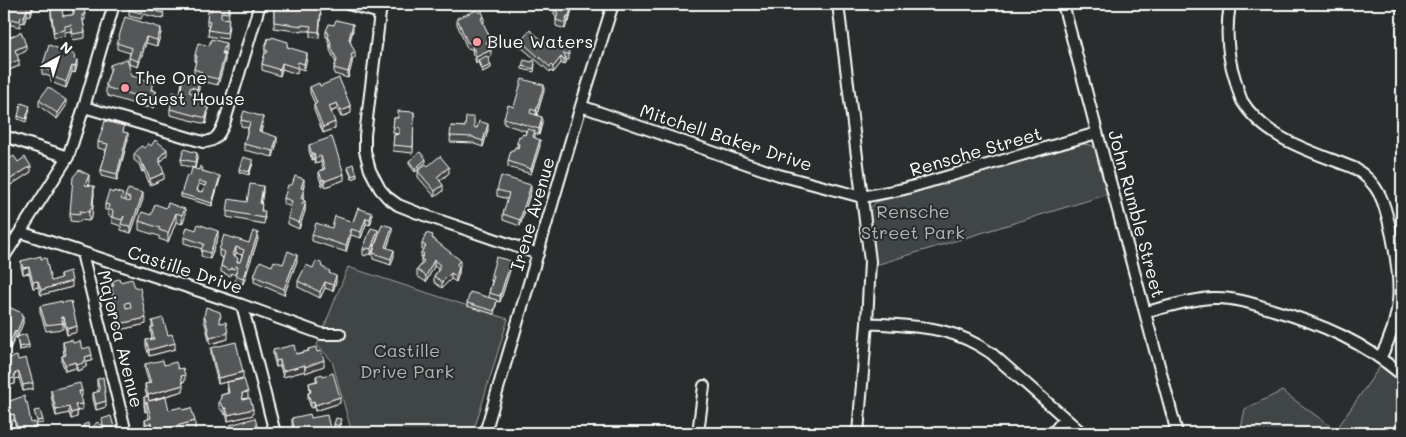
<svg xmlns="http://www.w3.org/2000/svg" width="1406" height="437" font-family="Mali,sans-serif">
<rect width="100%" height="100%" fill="#2a2d2e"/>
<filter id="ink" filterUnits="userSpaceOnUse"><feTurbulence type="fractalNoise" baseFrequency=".02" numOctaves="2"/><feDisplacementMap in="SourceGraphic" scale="10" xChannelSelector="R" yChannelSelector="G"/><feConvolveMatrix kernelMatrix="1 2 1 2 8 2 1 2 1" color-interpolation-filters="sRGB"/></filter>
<g filter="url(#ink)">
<path fill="#414445" stroke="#a0a2a2" d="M1083,144L1091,145L1096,150L1109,194L876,265L869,212L870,208L876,202Z
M348,267L508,319L473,433H352L332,361L317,345Z
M1381,365L1402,382V433H1240L1245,409L1282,391L1336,430Z"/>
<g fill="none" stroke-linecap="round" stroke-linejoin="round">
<defs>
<path id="minor" d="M348,4L380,13
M383,4L380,13L365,135V151L370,170L380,189L387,197L398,205L418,213L538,254
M838,4L870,261L867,323L858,433
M1063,4L1177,433
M1230,4C1226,28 1227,55 1235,79C1237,86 1239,94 1242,101C1266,140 1314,152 1354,168C1382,185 1385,206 1392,236C1401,281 1404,315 1380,358
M1400,4L1402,5
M581,106L779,175L862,197L904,189L1097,133
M84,107L203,142C215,142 219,135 224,124L260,4
M4,136L68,157
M20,232L242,305L322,334H340
M82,253L126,433
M4,257L68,157L84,107L114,4
M242,305L275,433
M1146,312C1168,307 1190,299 1213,298C1234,297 1254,304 1273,310C1322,324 1363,342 1402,375
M867,323C916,327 948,324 991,353L1082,433
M485,433L581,106L613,4
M698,433L704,386
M1053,433L1064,419"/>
</defs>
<use href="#minor" stroke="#fff" stroke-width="14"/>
<use href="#minor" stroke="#2a2d2e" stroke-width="10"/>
</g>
<path fill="#494b4c" stroke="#fff" fill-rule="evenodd" d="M6,4H33V9L31,16L27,15L24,23L21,22L20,27L7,24L5,29H4V6L6,7Z
M131,4H155L154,6L164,14L163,19L143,14L141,19L129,16V10Z
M274,4L296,5L321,14L319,38L310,37V31H302V32L274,28Z
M555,4H573L569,22H567L565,29L556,26V15L554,14V8Z
M73,7L81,10L85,14V20H83L85,32V38L73,40L71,31L65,32V36L54,38L51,16V10L63,16L73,15Z
M230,7L228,19L229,25L227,39L208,36L209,26H207V20L211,11Z
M457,18L484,23H483L491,46L489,47L491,56L488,58L491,68L482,72L478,62L476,63L474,55L473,56L472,49L467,48L457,24Z
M353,30L350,41L355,58L352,60V63L348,78L334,74V68L336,63L330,50V47L328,42V38L326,37V31Z
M4,32L8,38L26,51L17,55L19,66L6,71L4,65Z
M161,33L157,46L146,43L138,67L129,64V58L130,53L117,49V43Z
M521,41L569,54V60H566V63L564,65L561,63L553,73L551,71L550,72L521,47Z
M209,46L226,49L224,54L225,60L218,85L201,81V78L194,75V69L196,62L195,61V55Z
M265,47H288L307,59L304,70L298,68L297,74L282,69L280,76L262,70V64L265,53Z
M75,60L77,66L75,73L72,72L66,88L51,82V77L42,74V68Z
M535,64L534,72L522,69V66Z
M110,65L132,76L153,90L156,100L154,108L148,106V108L108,96L106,93V84L110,71Z
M183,78L199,89L197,95H195V98L205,107L208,114L206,124L170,115V109L180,94Z
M4,85L9,93L6,100L4,99Z
M320,86L351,113L341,117L337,109L331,112L335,128L323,133L314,110V105L315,104L310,93V87Z
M544,91L537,115L542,123L539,135L535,133V138L540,146L531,174L508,167V161L514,150L517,148V143L521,137L525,135L526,131L504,124V118Z
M39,100L66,106L57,119L39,106Z
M30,109L26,122L18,119V116Z
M414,112L413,153L393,151L394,135L399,134L393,133L394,118H398Z
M241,120L263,123L261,132L277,143L273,157L244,150V144L248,128L241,126Z
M451,126L465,127H474L488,130L483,147L474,144V143L450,142Z
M124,132L128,139L117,180L101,176V170L106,150L98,148V142Z
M309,145L344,180L325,187L324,185L322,186L319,177V171L323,169L321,162L315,164L314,159L312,160L309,151Z
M145,148L167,155L160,163L164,179L150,185L144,171L142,172L139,164L134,160V154Z
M181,159H197L195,168L181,165Z
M409,161L426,162L415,172L409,164Z
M4,162H18L31,172L6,188L4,185Z
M253,163L249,175L239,172V169Z
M348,166L357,177L352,179L348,169Z
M428,166L449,173L440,181L443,191L435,197L418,177V171Z
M203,171L220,179L212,206L181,197V194L190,176ZM199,184L205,186L203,192L197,191Z
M89,184V185L94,194L92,216L89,221L80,220V222L70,221V213Z
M304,185L303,189L304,195L303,199L305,201V211L299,229L288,224V218L291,207L284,204V198Z
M497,190L531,191L520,226L503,220V214L508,199L497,196Z
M263,192L261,204L262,211L265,217L264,224L227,217V211L247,202Z
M125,196L143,199L131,233L121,230V226L112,223V217L108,215V210H105V204L123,200L125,201Z
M168,203L185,217L182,224L176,222L168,242L159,239V236L139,230V221L166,208Z
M358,208L372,219L370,225L366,224L361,238L351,235L346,252L312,241V235L353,222Z
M392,233L387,248L394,256L391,265L373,259V253Z
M378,236L371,255L367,254L366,256L363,255V249Z
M184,237H218L210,259L201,256L202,249L184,243Z
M433,238L460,266L459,267V273L456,282L451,279L442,288L434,282V276L438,270V269L434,266L426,282L417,276V270L421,265V252L423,250H422V244Z
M258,239L243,284L235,281L236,272L235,275L231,273L230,276L221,272V266L223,258L219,256V250L249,243ZM236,253L242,255L240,262H238L235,256Z
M41,259L51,281L60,279V274L72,287L41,295L38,287L33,288L29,273L23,274L21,267V261Z
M297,261L284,295L254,282V276L272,266Z
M322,267L330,274L336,282L333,291L325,288L320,298L298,287V281L313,268Z
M511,267L500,302L497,301L494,314L467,306V303L489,298V293L492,281H491V275Z
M112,281L120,282L146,324L119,330L112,305V299H113L111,292V286H112Z
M62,303L77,332L67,335L64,323H63V329L46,331L40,312V306Z
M4,305L22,317L23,323L18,336L29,348L19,350L17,338L15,337L10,349L4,346Z
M204,316L221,323L228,339L210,344L205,323L204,322Z
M152,321L168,335L175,349L149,356L146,346V340L152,339L151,333V327H152Z
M63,342L73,343L82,349L92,361L86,362V367H83V369L77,371L76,368L65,371L62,362V356L64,355L63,348Z
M211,348L243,378L218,384L211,354Z
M308,349L317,352L324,366L305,373V371L283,377L280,366L276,367L273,356V350L296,354L308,351Z
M18,360L33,389L23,391L19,378L15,379V384L10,385V388L4,389Z
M145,364L164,365L178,369L185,381L182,382L183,391L150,401L169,410H183L195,430L182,433H151V432L146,433L145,428V420L149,419L147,411L145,412L144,406V397H147L145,390V384L149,383L145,370Z
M316,376H323L340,403L315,411L314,407L311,408L308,399V393L310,392L309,383L316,381Z
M97,379L106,407L96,410L93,399V393L98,392L97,385Z
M227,382L248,398L243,399L253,415L228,421L226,414H224L219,407V401L221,399V395L228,393L227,388Z
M51,390L82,396L81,397L82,410L77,411V417L71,419L69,413L56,416L51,396Z
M4,397L7,402L31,423L36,433H17L14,420L11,421V425L7,426L4,413Z
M292,418H311L331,433H294L292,424Z
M341,422L339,429L334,427V424Z"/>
<path fill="#3c3d3e" stroke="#fff" d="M33,4V9L31,16V10Z
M572,4H573L569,22V16Z
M27,9V15L24,23V17Z
M567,16V22L565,29V23Z
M484,17V23L481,24V18Z
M353,24V30L349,45V39Z
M161,28V33L157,46V40Z
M146,37V43L138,67V61Z
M491,40V46L486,48V42Z
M226,43V49L222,59V54Z
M26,45V51L15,56V50Z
M491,50V56L479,61L478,60V62L476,63V57Z
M355,52V58L352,60V63L348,78V72L351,55Z
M307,53V59L304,70V64Z
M225,54V60L218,85V79Z
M561,57V63L553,73V67Z
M566,57V63L564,65V60Z
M19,60V66L6,71V65Z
M77,60V66L75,73V67Z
M282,63V69L280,76V70Z
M491,65V68L482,72V69Z
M72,66V72L66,88V82Z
M199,83V89L197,95V89Z
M544,85V91L536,117V111Z
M9,87V93L6,100V94Z
M156,91V100L154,108V99Z
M66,100V106L57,119V113Z
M337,103V109L329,112V106Z
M351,107V113L341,117V111Z
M208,108V114L206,124V118Z
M263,117V123L259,137V131Z
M542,117V123L539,135V129Z
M335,122V128L323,133V127Z
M488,124V130L483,147V141Z
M128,133V139L117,180V174Z
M277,137V143L273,157V151Z
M540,140V146L531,174V169Z
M167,149V155L160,163V168V157Z
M197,153V159L195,168V162Z
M314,153V159L312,160V154Z
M321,156V162L315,164V158Z
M426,159V162L415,172V169Z
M253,160V163L249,175V172Z
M144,165V171L142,172V166Z
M31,166V172L6,188V182Z
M449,167V173L437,183V177Z
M164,173V179L150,185V179Z
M344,174V180L325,187V181Z
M357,174V177L352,179V176Z
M89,175V184L85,193V185Z
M220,176V179L212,206V203Z
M304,179V185L301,194V188Z
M324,179V185L322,186V180Z
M443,185V191L435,197V191Z
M531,185V191L520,226V220Z
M94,186V194L92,216L89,221V212Z
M263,186V192L260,210V204Z
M304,189V195L301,204V198Z
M143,193V199L131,233V227Z
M305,201V211L299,229L301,204Z
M185,209V217L182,224V215Z
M176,213V222L168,242V233Z
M372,213V219L370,225V219Z
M366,218V224L361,238V232Z
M392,227V233L385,253V247Z
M351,229V235L346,252V246Z
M378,230V236L371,255V249Z
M218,231V237L210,259V253Z
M258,233V239L243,284V278Z
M236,247V253L233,261V255Z
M394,250V256L391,265V259Z
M297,255V261L284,295V289Z
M434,260V266L426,282V276Z
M460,260V266L457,270V264Z
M511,261V267L500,302V296Z
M29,267V273L23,274V268Z
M459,268V273L456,282V276Z
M451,273V279L442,288V282Z
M336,276V282L333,291V285Z
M38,281V287L33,288V282Z
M72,281V287L41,295V290Z
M325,282V288L320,298V292Z
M23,317V323L17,338V332Z
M61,317H64V323H61Z
M146,318V324L119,330V324Z
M77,326V332L67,335V329Z
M15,331V337L10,349V343Z
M228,333V339L210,344V338Z
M175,343V349L149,356V350Z
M29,345V348L19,350V347Z
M92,355V361L86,362V367H83V369L77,371V365L83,361L85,357Z
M280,360V366L276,367V361Z
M324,360V366L305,373V367Z
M76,362V368L65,371V365Z
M305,365V371L283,377V371Z
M19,372V378L15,379V384L10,385V388L4,389V383L10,379L14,374Z
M243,372V378L218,384V378Z
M185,375V381L181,382V376Z
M33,383V389L23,391V385Z
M183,385V391L148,401V395Z
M79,391H82V396L79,397Z
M248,392V398L242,399V393Z
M340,397V403L315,411V405Z
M106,401V407L96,410V404Z
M314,401V407L311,408V402Z
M147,402V411L145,412V403Z
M82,404V410L75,411V405Z
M69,407V413L56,416V410Z
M224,408H226V414H224Z
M253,409V415L228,421V415Z
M77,411V417L71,419V413Z
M14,414V420L11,421V425L7,426V420L10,415Z
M43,420V423L37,424V421Z
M195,421V430L182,433H153V432Z
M151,423V432L146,433V424Z
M36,427V433H18Z
M114,427V430L104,432V429Z
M89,428V431L84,432V429Z"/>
<path fill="#555758" stroke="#fff" fill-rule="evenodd" d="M9,4H33L31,10L27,9L24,17L21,16L20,21L7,18L5,23H4V6L8,8Z
M131,4H153V5L164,8L163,13L143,8L141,13L129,10Z
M212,4H230L228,13L221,12V18L229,19L227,33L208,30L210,21L207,20L208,10L211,11Z
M274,4H296V5L321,8L319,32L310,31L311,26L302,25V26L274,22Z
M555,4H572L569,16H567L565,23L556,20L558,13L556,12L557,9L554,8Z
M81,6V10L84,9L85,14L82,15L85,32L73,34L71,25L65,26V30L54,32L51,10L62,8L63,16L71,15H74L73,7Z
M477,10L479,13L482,11L484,17L481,18L491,40L486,42L491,50L476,57L474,49L473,50L472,44L467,42L457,18Z
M125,17L161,28L157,40L146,37L138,61L129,58L132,48L117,43Z
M336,20L353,24L349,39L355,52L351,55L352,57L348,72L334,68L337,60L330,44L331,43L328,36L329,35L328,32L326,31L329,24L334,25Z
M530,30L554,50L559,44H568L569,54H563L566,57L564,60L561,57L553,67L551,65L550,67L521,41Z
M5,31L8,38L21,32L26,45L15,50L19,60L6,65L4,59V32Z
M272,37L288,42L287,47L307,53L304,64L298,62L297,68L282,63L280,70L262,64L265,53H267L268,51L265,50V47L268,38L271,39Z
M211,39L226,43L222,54H225L218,79L201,75L202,72L194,69L197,56L195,55L198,43L209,46Z
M49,45L75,55L74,59L77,60L75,67L72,66L66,82L51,76L52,72L42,68Z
M487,56L491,65L482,69L478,60Z
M127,59L132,76L153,82L151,90L156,91L154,99L148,97V99L108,88L106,84L111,68L110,65Z
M524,60L532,62L533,60L535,61L534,69L522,66Z
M183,78L199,83L197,89L191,87L189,92L195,94L194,98L205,101L204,106L208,108L206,118L170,109L173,92L180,94Z
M339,78L351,107L341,111L337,103L329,106L335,122L323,127L314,105L317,103L310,87L319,83L320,86Z
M522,79L544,85L536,111L531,109L530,113L542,117L539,129L504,118L508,105L514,107Z
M4,85L9,87L6,94L4,93Z
M48,87L66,100L57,113L39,100Z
M21,103L30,106L26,119L18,116Z
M244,111L263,117L259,131L277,137L273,151L244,144L250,122L241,120Z
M398,111L414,112L413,147L393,145L394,135L399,134V128L393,127L394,118H398Z
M466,117H474V127L477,128L479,121L488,124L483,141L474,138V137L450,136L451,126L465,127Z
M105,121L124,126L123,132L128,133L117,174L101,170L108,144L98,142Z
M527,129L535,131L533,137L540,140L531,169L508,161L511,150H514L515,147L518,148L519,144L517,143L519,136L521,137L522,134L525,135Z
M332,137L344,174L325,181L324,179L322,180L319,171L325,169L321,156L315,158L314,153L312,154L309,145Z
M155,140L167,149L160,157V162L164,173L150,179L144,165L142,166L139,158L134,154L141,146L145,148L148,143L151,146Z
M184,149L197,153L195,162L181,159Z
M420,152L426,159L415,169L409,161Z
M14,156L18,162L25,157L31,166L6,182L4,179V162Z
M440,156L449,167L437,177L443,185L435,191L418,171L426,164L428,166Z
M243,157L253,160L249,172L239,169Z
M353,164L357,174L352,176L348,166Z
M200,166L203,168L202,171L220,176L212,203L181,194L187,175L190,176L192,168L199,170ZM199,181L206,183L203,192L197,191Z
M79,170L89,175L85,185L94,186L92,207L89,212L80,211V214L70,213L73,177Z
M295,176L304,179L301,188L304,189L301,198L305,201L301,204L305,205L299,223L288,218L292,201L284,198L288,185H292Z
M501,176L531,185L520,220L503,214L509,193L497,190Z
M250,184L263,186L260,204H262L261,211H265L264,218L227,211L229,199L247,202Z
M128,189L143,193L131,227L121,224L124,216L122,220L112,217L113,211L108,209L109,205L105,204L109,191L113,193L114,191L123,194L121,199L129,202L130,198L125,196Z
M168,203L185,209L182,215L176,213L168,233L159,230L160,228L139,221L142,212L151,215L155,204L166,208Z
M358,208L372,213L370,219L366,218L361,232L351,229L346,246L312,235L316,223L332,228L335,216L353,222Z
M198,224L218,231L210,253L201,250L204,244L184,237L187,227L196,230Z
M382,224L392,227L385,247L394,250L391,259L373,253Z
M371,228L378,230L371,249L367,248L366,250L363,249Z
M253,231L258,233L243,278L235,275L238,267L236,266L235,269L231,268L230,270L221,266L225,252L219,250L224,235L249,243ZM236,247L244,250L240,262H237L238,258L233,255Z
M426,233L433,235L432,238L460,260L457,264L459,268L456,276L451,273L442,282L434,276L440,268L438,267L440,265L434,260L426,276L417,270L424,261L421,259L424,254L421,252L426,246L422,244Z
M288,251L297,255L284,289L254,276L260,261L272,266L274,261L283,264Z
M41,256V259L46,258L51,281L61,278L60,274L70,271L72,281L41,290L38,281L33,282L29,267L23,268L21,261Z
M496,257L511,261L500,296L489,293L494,276L491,275Z
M316,261L321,263L322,267L330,271L329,273L336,276L333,285L325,282L320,292L298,281L306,265L313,268Z
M119,279L120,282L132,279L135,287L140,288L146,318L119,324L112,299L114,298L111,286H114L112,281ZM130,302L131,307L126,308L125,303Z
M470,292L497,300L494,311L467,303Z
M62,301V303L71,301L77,326L67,329L64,317H61L63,323L46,325L40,306Z
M4,305L22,313L21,316L23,317L17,332L15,331L10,343L4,340Z
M206,307L220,312L221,317L219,318L220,323L226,322L228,333L210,338L205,317L204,316Z
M163,318L168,335L172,334L175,343L149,350L146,340L154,339L151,327H154L152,321Z
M26,334L29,345L19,347L17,337Z
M72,340L73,343L80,341L82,349L90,347L92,355L85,357L86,361H83V363L77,365L76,362L65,365L62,356L66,355L63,342Z
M236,342L243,372L218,378L211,348Z
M294,345L296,354L309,351L308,349L316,347L317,352L321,351L324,360L305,367V365L283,371L280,360L276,361L273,350Z
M17,356L18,360L26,358L33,383L23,385L19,372L14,374L15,378L10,379V382L4,383V360Z
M163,360L164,365L176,362L178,369L183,368L185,375L181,376L183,385L148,395L145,384L151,383L145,364Z
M333,373L340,397L315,405L314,401L311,402L308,393L311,392L309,383L318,381L316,376L322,374L323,376Z
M103,377L106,401L96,404L93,393L100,391L97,379Z
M244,379L248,392L242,393L243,400L250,398L253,409L228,415L226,408H224L219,401L221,398V395L229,393L227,382Z
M80,383L82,391H79L82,404L75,405L77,411L71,413L69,407L56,410L51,390Z
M6,396L7,402L24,396L26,403L27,402L31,423L35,422L36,427L18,433L14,414L10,415L11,419L7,420L4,407V397Z
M148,396L149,401L166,397L169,410L182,407L183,410L191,408L195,421L153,432L151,423L146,424L145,420L151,418L147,402L145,403L144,397Z
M40,410L43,420L37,421L34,411Z
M310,414L311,418L327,415L331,433H295L292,418Z
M111,416L114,427L108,429L103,426L102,419Z
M255,418L259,433H233L230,425Z
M336,418L341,419L339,426L334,424Z
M97,422L109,430L110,433H88Z
M88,423L89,428L84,429L83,425Z"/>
</g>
<g fill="#ff9aa2" stroke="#2a2d2e" stroke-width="2">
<circle cx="477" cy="42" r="5"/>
<circle cx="125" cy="88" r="5"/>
</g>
<g text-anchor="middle" stroke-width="4" stroke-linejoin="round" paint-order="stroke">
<g font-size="18" fill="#fff" stroke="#2a2d2e" text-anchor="start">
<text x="487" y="48">Blue Waters</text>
<text x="135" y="84">The One<tspan x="135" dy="21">Guest House</tspan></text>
</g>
<g font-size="18" fill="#fff" stroke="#2a2d2e">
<text transform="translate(726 138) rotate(18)" y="6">Mitchell Baker Drive</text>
<text transform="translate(976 152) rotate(-16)" y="6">Rensche Street</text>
<text transform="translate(533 214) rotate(-74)" y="6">Irene Avenue</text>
<text transform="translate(1136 214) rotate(75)" y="6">John Rumble Street</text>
<text transform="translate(185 270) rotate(18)" y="6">Castille Drive</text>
<text transform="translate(120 339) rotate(76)" y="6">Majorca Avenue</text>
</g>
<g font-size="18" fill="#b3b4b5" stroke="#2a2d2e">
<text x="913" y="218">Rensche<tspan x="913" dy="21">Street Park</tspan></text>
<text x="407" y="357">Castille<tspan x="407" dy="21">Drive Park</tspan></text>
</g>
</g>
<rect width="1406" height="437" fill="none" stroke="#2a2d2e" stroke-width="20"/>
<rect x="10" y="10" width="1386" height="417" fill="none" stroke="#fff" stroke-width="2" filter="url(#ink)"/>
<g transform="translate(58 58) rotate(39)" stroke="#2a2d2e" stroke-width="4" paint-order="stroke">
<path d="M0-4L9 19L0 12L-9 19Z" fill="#ffffff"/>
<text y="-8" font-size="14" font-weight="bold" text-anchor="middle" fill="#ffffff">N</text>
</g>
</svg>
